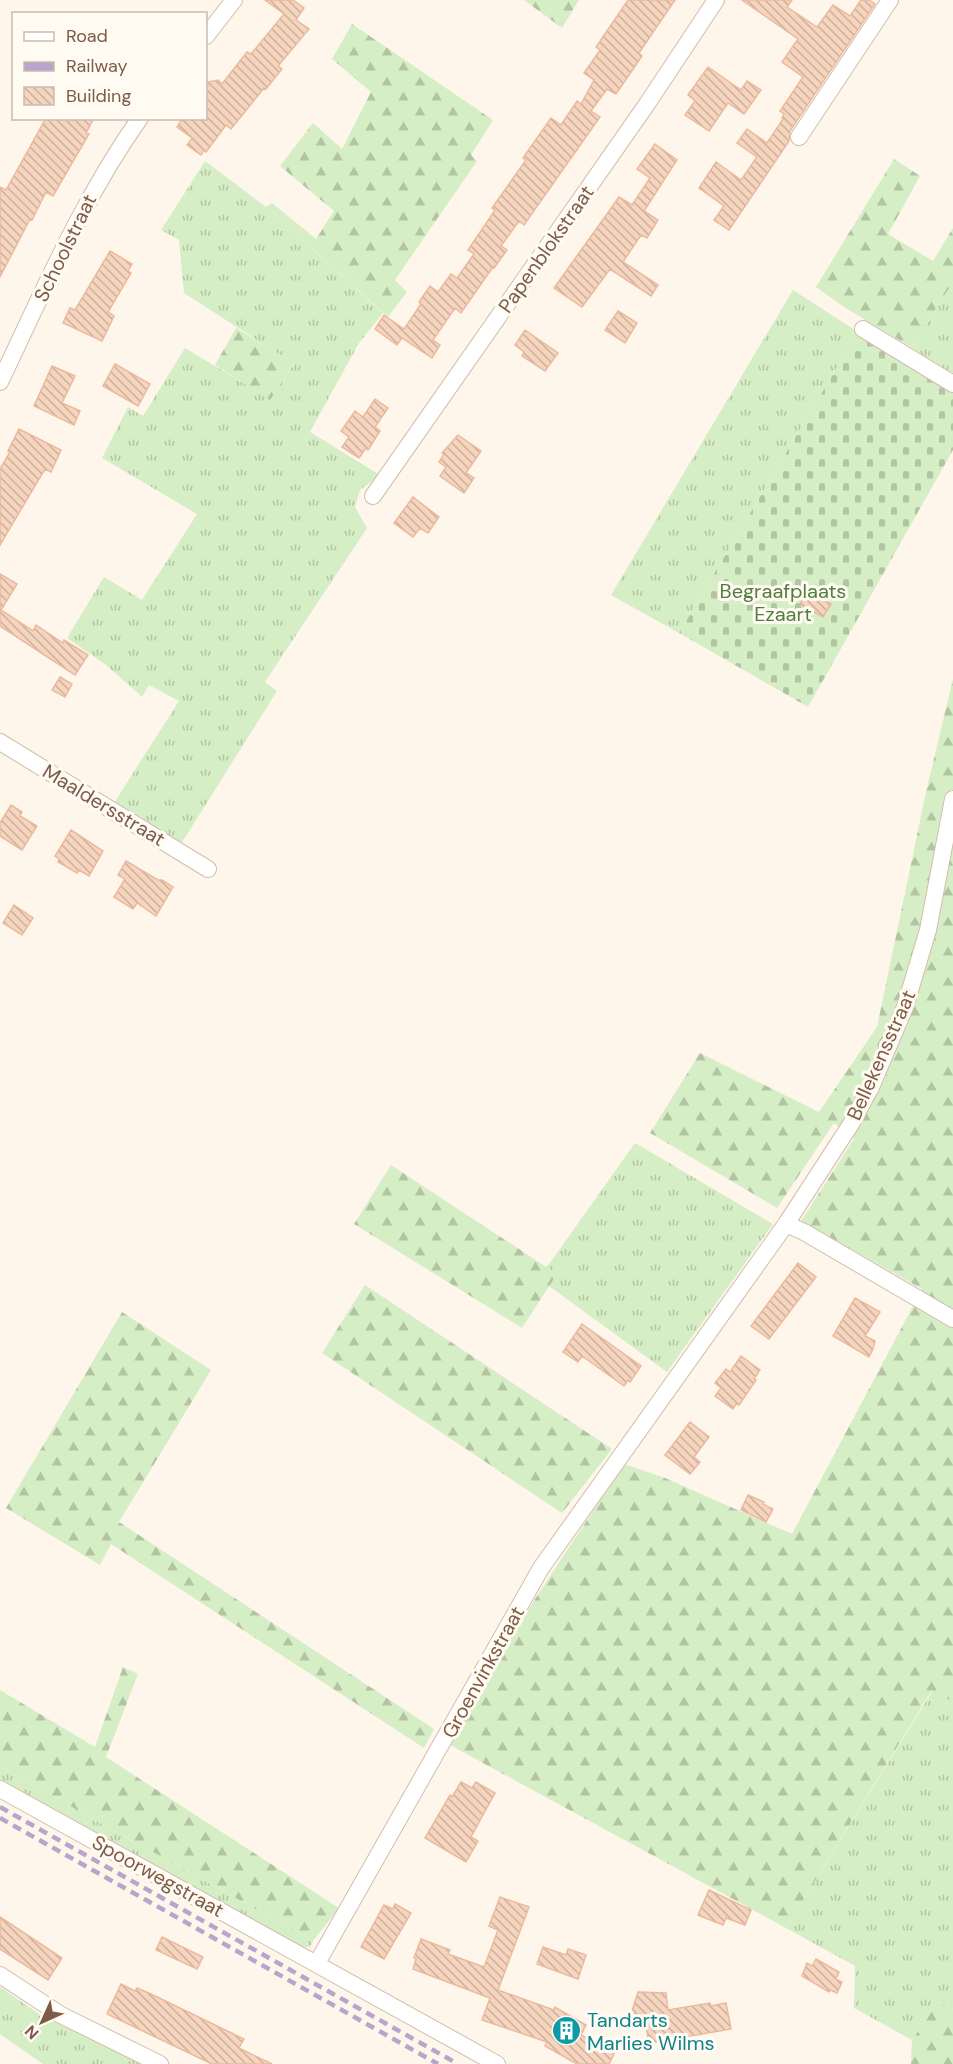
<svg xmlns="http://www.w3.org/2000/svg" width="953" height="2064" font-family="'DM Sans',sans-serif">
<defs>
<pattern id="grass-tufts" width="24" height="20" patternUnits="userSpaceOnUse" patternTransform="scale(1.5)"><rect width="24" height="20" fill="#d6eec6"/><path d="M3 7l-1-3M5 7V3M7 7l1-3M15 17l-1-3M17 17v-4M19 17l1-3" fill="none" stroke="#b3c4a3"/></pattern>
<pattern id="forest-firs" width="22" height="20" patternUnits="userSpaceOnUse" patternTransform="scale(1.5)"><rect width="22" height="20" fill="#d6eec6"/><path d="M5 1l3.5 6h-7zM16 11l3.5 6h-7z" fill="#b3c4a3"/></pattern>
<pattern id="cemetery-stones" width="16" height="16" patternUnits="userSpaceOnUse" patternTransform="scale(1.5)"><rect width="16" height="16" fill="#d6eec6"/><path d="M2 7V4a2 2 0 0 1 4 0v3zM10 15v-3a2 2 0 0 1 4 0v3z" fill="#b3c4a3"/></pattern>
<pattern id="building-back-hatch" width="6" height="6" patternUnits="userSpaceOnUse" patternTransform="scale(1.5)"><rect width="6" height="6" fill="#f6d5bf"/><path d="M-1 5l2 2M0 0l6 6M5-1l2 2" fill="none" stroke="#ccb09d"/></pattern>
</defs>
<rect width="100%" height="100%" fill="#fef6ea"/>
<path fill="url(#grass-tufts)" d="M205,161L266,207L383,313L359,343L310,432L380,475L360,490L355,507L367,528L265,682L277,691L181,844L114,803L179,701L149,685L142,697L106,665L67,638L104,577L142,600L197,514L102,458L128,407L143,416L185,348L270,399L294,364L184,293L179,240L161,230Z
M953,282V376L911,347Z
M793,290L858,332L679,633L611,595Z
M635,1143L773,1224L667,1372L549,1286L556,1274L547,1267Z
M933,1690L953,1702V2009L938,2002L912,2040L854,2008L855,1966L786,1928Z
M0,1767L313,1941L310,1947H296L0,1782Z
M0,1987L39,2014L143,2064H43L0,2034Z"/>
<path fill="url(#forest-firs)" d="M524,0H579L562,28Z
M352,24L493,120L471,155L477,161L395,280L407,292L388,317L266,207L272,203L316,239L334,211L280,166L313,123L342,149L371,92L332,59Z
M894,159L920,176L888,234L933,261L953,228V282L911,347L844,307L816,287Z
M236,328L294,363L270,400L215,365Z
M953,679V1702L932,1690L786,1928L450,1745L533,1602L624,1464L665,1478L792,1534L922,1289L801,1221L854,1139L834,1123L777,1208L650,1133L700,1053L819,1112L877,1027L926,792Z
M391,1165L557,1274L522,1328L354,1224Z
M365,1285L612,1449L562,1513L322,1353Z
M122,1312L211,1370L119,1522L434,1729L424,1748L111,1544L100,1565L6,1508Z
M123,1667L138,1674L106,1757L339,1908L313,1941L0,1767V1690L95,1747Z
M938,2002L953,2009V2064H911L912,2040Z"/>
<path fill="url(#cemetery-stones)" d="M858,332L953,390V450L808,707L679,633Z"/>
<path fill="url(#building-back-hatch)" stroke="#ebba9d" stroke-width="1.5" d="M265,0H293L304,8L296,20L309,29L278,66L282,69L266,89L264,88L231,129L226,125L206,152L204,150L201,155L187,145L192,138L177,127L183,118H206V90L208,86V82L218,80L222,84L247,52L251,54L284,14Z
M628,0H675L639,53L642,56L616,94L607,89L591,111L600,117L524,225L519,221L501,246L507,250L494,268L493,267L461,313L455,308L433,340L440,345L432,358L402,338L397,345L375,329L384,315L404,329L421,304L419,302L430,286L438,292L451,274L457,278L474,254L468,250L495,210L492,208L526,160L523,158L551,118L561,125L577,101L581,104L594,80L584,73L600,50L596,47Z
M742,0H792L787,7L817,27L833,5L850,16L861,0H869L875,4L790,131L789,141L729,230L714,220L724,206L699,188L716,162L741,180L757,157L737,143L747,129L767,143L783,119L782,118L784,114L780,111L803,77L782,62L798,39Z
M708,67L741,90L747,81L761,90L744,114L728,103L709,131L685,115L695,101L688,95Z
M46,118H94L86,133L89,134L53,196L46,192L32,220L30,219L0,277V187L6,190Z
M655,144L677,160L644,211L658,220L647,238L641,235L623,262L658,285L651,296L610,269L582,307L554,288L619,197L632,205L650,178L637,169Z
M110,251L132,264L128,271L131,273L108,312L114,316L102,341L63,323L70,308L75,310Z
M618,311L637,323L625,343L605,330Z
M525,330L558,353L545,371L522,356L524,352L515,345Z
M115,364L150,384L138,406L103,386Z
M52,366L75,376L62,403L80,411L74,425L34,406Z
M375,399L388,408L375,427L380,431L368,450L366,448L359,458L342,447L349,437L341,431L355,411L363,417Z
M19,429L61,450L51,472L45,469L0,545V469L10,452L8,451Z
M458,435L481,451L466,473L474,478L464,493L440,476L446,467L439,462L444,454L442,453Z
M413,497L439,517L428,533L420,528L413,537L394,523Z
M0,574L17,584L1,610L33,631L36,625L63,643L64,640L88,655L75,675L0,626Z
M808,590L831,604L823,617L800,604Z
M60,677L72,684L65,697L52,690Z
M11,805L22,812L20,816L37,826L22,850L0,836V823Z
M71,830L103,851L89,876L79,870L77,873L58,862L59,859L55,856Z
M126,861L158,880H162L173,887L156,916L137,903L133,909L114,897L125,879L118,875Z
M14,905L33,918L22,935L3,923Z
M798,1263L816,1277L769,1339L751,1326Z
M855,1298L880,1312L865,1336L875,1341L873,1349L869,1357L833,1336Z
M582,1324L641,1366L630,1382L628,1380L624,1386L582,1356L578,1362L563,1352Z
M741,1356L760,1370L754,1379L756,1380L739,1405L736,1404L733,1409L715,1396L721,1388L715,1383L726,1369L730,1372Z
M690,1422L709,1437L694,1457L700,1462L690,1474L665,1455Z
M748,1495L764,1502L763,1504L773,1509L766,1522L741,1510Z
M461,1782L472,1788L476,1782L495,1793L471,1837L478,1841L466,1862L425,1838L450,1795L452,1797Z
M709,1890L751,1910L745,1925L726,1918L723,1925L698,1915Z
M500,1897L529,1907L498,1990L554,2010L555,2007L586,2025L581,2035L614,2054L609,2064H577L545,2046L547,2042L482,2020L490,1998L413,1969L416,1959L414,1958L421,1939L450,1950L448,1954L484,1967L498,1930L489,1926Z
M395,1904L411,1913L384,1959L361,1947L384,1905L393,1909Z
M0,1917L62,1958L48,1980L0,1949Z
M162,1937L203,1957L197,1969L156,1950Z
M543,1947L566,1955L568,1949L586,1955L578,1979L537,1964Z
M816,1959L839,1972L836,1979L842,1982L837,1993L830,1990L829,1992L802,1976L807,1963L812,1966Z
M121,1984L135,1991L137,1988L151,1994L244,2039L239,2048L272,2064H212L107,2014Z
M638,1992L666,1993L668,2010L710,2003L711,2006L726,2003L731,2029L649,2043L644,2015L630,2017Z"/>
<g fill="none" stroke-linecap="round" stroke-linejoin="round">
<defs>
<path id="minor" d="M206,36L234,0
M799,137L890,0
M863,329L953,384
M0,382C43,292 82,200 140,118
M373,496L647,104L716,0
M0,742L208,869
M786,1224L804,1232L953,1319
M0,1789L497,2064
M317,1963L541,1568L786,1224L851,1124L871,1087L905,1007L928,930L953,799
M0,1975L61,2015L160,2064"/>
</defs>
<use href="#minor" stroke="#d3bdad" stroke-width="18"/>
<use href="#minor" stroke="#fff" stroke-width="16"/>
<path stroke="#b9a5cb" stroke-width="4.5" stroke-dasharray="9 6" stroke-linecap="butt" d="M0,1807L458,2064
M0,1818L438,2064"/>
</g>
<defs>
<symbol id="building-disc" viewBox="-11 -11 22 22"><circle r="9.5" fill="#0f9aa8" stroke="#fffaf2"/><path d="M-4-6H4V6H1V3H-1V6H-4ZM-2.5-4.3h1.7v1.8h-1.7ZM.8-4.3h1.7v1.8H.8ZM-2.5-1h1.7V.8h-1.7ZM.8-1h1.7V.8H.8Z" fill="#fff"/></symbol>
</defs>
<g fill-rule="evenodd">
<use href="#building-disc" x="550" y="2014" width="33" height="33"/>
</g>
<g text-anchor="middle" stroke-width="6" stroke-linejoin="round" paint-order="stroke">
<g font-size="20" fill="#7d5b49" stroke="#fffaf2">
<text transform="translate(65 248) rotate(-64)" y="7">Schoolstraat</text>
<text transform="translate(546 249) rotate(-55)" y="7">Papenblokstraat</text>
<text transform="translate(104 805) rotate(31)" y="7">Maaldersstraat</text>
<text transform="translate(881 1055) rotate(-66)" y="7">Bellekensstraat</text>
<text transform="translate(483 1672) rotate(-61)" y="7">Groenvinkstraat</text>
<text transform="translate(158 1876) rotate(29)" y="7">Spoorwegstraat</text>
</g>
<g font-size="20" fill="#517d3d" stroke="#fffaf2">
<text x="783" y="598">Begraafplaats<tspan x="783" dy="23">Ezaart</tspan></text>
</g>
<g font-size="20" fill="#0d838f" stroke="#fffaf2" text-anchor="start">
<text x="587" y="2027">Tandarts<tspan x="587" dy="23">Marlies Wilms</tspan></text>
</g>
</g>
<rect x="12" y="12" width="195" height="108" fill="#fffaf2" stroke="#cbbaae" stroke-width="1.5"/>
<rect x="24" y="32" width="30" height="9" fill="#ffffff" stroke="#cbbaae" stroke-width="1.5"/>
<text x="66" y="42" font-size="18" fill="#7d5b49">Road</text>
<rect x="24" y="62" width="30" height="9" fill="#b9a5cb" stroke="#cbbaae" stroke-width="1.5"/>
<text x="66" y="72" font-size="18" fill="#7d5b49">Railway</text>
<rect x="24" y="87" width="30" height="18" fill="url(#building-back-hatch)" stroke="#cbbaae" stroke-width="1.5"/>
<text x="66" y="102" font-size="18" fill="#7d5b49">Building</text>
<g transform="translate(42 2022) rotate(225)" stroke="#fffaf2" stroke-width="4.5" paint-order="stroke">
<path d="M0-4.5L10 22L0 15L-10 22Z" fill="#7d5b49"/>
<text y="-9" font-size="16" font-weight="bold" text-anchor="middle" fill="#7d5b49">N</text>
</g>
</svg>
